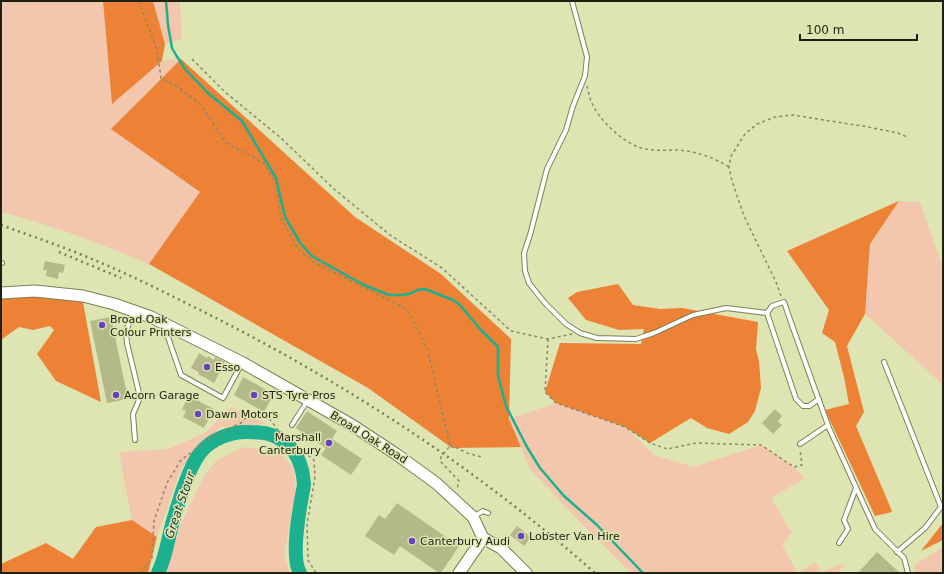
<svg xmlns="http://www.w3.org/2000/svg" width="944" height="574" font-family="'DejaVu Sans',sans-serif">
<rect width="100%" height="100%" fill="#dfe4b3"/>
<path fill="#f3c7ae" d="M1,1H103L112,103L162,61L181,59L140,99L200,192L149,264C100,244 53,225 1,212Z
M153,1H180L182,39L165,44Z
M899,201L920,202L943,269V385L865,314L870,244Z
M556,403L625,427L654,455L693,467L761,445L794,467L805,478L771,498L792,533L782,544L797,573L816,562L821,572L845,563L838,573H631L578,520L530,469L509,419Z
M231,407L267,424L221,427L182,467L157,537L132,520L119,452L168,449L205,433Z
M243,447L280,453L294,468L296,491L284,555L290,573H166L177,532L203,478L216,461Z
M943,547V573H915V565Z"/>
<path fill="#ed8237" d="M103,1H153L165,44L162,61L112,104Z
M181,59L355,217L441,274L511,339L509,419L521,447L452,448L368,388L149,264L200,192L111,129Z
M899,201L870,244L865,314L847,346L864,412L856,426L889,504L892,512L875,516L825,410L849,404L844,377L835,342L822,333L829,310L787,251Z
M618,284L633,305L660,309L682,308L758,322L756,349L759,361L761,388L755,411L748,422L729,434L707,428L691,418L650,443L625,427L556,403L545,392L560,343L641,344L644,329L619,330L586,320L568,298L577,292Z
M29,291L83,302L101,402L56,381L37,354L54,330L50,326L33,330L19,327L1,340V294Z
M132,520L157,537L148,573H1V564L46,543L73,559L96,527Z
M943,523V540L921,551Z"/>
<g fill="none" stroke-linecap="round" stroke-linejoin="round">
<path stroke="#1db08e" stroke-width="2.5" d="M166,1L168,25L172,48L176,55L185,69L208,93L242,121L276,178L285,217L301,244L312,256L317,259L364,285L389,295H404L412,293L417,290L425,289L453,300L459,304L480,329L498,347V376L506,406L527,447L540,468L564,496L597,525L643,573"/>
<path stroke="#1db08e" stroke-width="14" d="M158,573C166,557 168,538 173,521C179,501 188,469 200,453C211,439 232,431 249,432C263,433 270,432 283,441C298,451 303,467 304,485C300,506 290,556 300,573"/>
</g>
<path fill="#b4b989" d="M45,261L65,265L63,273L59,272L58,279L46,276L47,270H43Z
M111,317L128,399L107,403L90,321Z
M199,353L207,358L208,356L214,360L215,357L225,362L214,383L198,374L199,372L191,368Z
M243,377L274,394L264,412L234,395Z
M189,396L214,409L204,428L183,417L186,411L182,409Z
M775,409L782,416L778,421L782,425L773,434L762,423Z
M307,411L337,431L332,439L362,459L351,475L321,455L326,448L296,428Z
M397,503L459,546L441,573H439L400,546L394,555L365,536L379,515L385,519Z
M517,526L531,537L524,546L510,535Z
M877,552L900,573H858Z"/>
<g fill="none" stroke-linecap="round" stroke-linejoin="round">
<defs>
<path id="lane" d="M572,1L587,57L585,76L573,106L566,130L547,169L530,235L524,253L525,271L529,283L544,302L566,324L580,333L597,338L636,339L654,333L693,315L726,308L767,313
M1,263H2
M134,311L126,331L127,343L139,393V400L133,414L135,440
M171,329L168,337L181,375L223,398L242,363
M884,362L941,507L925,528L897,552
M819,399L809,406H803L796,399L767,313L772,306L784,302C798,343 813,384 828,425L829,428L875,529L904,558L908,573
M292,425L308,400
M800,444L828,425
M473,517L483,511L488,513
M839,543L848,529L844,520L856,488"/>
<path id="secondary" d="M1,293L35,291L83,296L114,304L151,317L243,363L352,425L396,454L436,483L473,517L483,538L501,548L526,573
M459,573L483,538"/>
</defs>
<use href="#lane" stroke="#7c8053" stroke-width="6"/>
<use href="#secondary" stroke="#7c8053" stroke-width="13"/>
<path stroke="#878a68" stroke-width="1.5" stroke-dasharray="3 3" stroke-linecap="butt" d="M139,1L157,50L161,78L181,89L201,105L226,143L264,163L276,184L281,218L298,249L312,261L407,309L428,351L450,446L441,457L440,461L459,481L457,489
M192,59L225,92L281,138L334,189L390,235L442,268L511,331L548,339L572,334
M587,86C588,90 589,96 591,101C598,120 626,146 646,149C656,151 667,150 677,150C695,151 713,157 729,167
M781,296L776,282L744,216L732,181L729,167L731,156L745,134L757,124L775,117L793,115L868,127L898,133L907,137
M548,339L545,392L556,403L625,427L650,443L667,449L696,443L761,445L794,467L802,465L800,450
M450,446H453L467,453L482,457
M141,573L152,558L154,521L167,483L181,460L212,437L241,423L251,412L269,418L280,433L314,460L315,477L307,524L308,560L316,573"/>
<use href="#lane" stroke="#fff" stroke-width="4"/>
<use href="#secondary" stroke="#fff" stroke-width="11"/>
<path stroke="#7b7e5d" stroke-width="2.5" stroke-dasharray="2 4" stroke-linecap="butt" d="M1,225C34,237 67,248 99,262C130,275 160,290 190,305C336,377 473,465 595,573
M59,252L121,278"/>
</g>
<g fill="#6643bb" stroke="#dfe4b3" stroke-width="1.5">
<circle cx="102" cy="325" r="4"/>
<circle cx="207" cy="367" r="4"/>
<circle cx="116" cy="395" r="4"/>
<circle cx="254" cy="395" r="4"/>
<circle cx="198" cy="414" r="4"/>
<circle cx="329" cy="443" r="4"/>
<circle cx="521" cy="536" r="4"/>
<circle cx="412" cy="541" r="4"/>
</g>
<g text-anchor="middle" stroke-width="3" stroke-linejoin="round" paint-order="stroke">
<g font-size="11" fill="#1f200e" stroke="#dfe4b3" text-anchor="start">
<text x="110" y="323">Broad Oak<tspan x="110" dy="13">Colour Printers</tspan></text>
<text x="215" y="371">Esso</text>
<text x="124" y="399">Acorn Garage</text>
<text x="262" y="399">STS Tyre Pros</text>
<text x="206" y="418">Dawn Motors</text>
<text x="321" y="441" text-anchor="end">Marshall<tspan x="321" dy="13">Canterbury</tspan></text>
<text x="529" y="540">Lobster Van Hire</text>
<text x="420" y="545">Canterbury Audi</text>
</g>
<g font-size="11" fill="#1f200e" stroke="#dfe4b3">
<text transform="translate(369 437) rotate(32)" y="4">Broad Oak Road</text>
</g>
<g font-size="12" font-style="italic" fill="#223e35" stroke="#dfe4b3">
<text transform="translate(180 505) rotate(-71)" y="4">Great Stour</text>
</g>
</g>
<rect width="944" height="574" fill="none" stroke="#1f200e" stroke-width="4"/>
<path d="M800 34v6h117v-6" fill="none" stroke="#1f200e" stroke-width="2"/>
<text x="806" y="34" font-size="12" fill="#1f200e" stroke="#dfe4b3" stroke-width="3" paint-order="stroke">100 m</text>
</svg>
